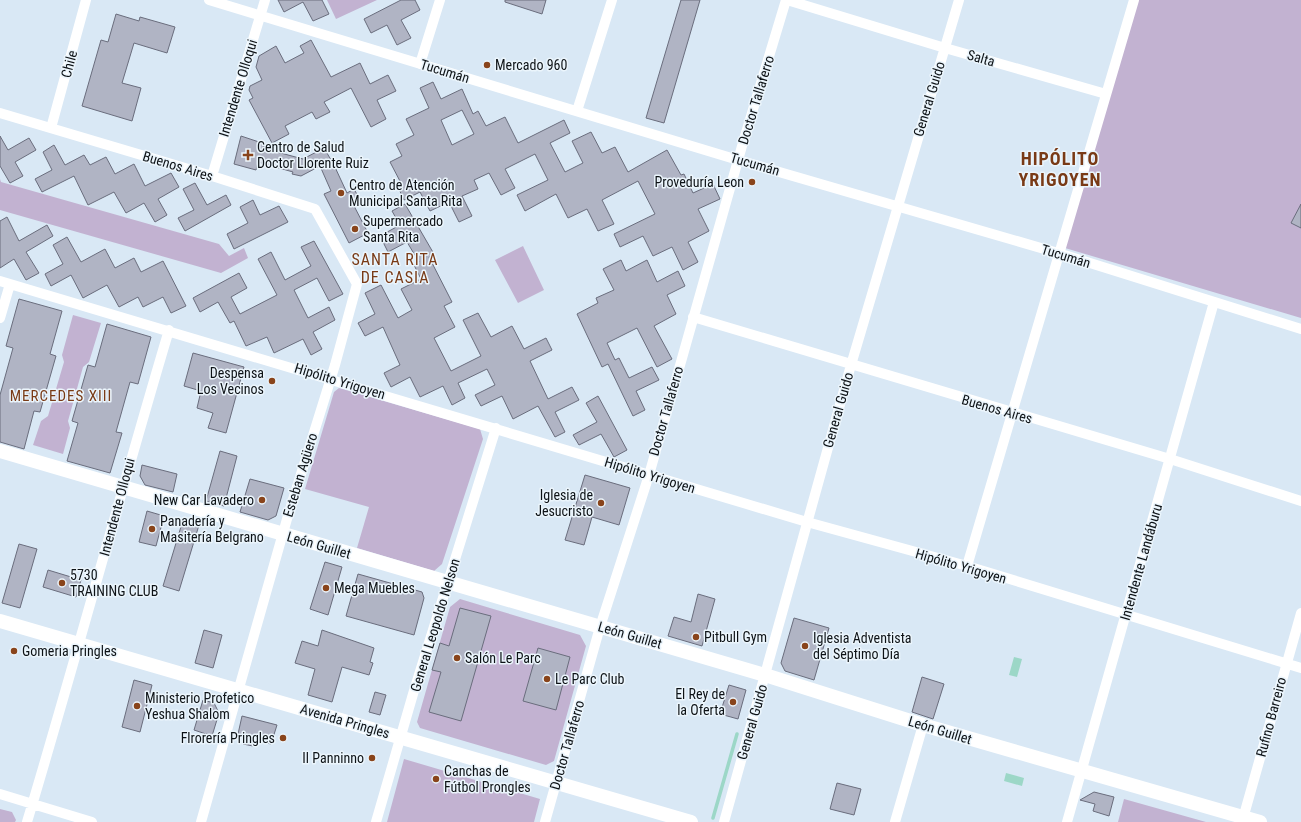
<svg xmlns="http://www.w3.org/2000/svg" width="1301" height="822" font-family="'Roboto Condensed',sans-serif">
<rect width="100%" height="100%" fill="#d9e8f5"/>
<path fill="#c2b2d1" d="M327,0H377L336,19Z
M1135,0H1301V318L1065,248Z
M0,179L1,182L219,244L229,256L244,248L248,258L221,273L0,210Z
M523,246L544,290L518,303L495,260Z
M73,315L101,323L89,362L83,367L68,421L70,428L63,454L33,445L41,421L48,416L64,362L62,355Z
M339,388L480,429L483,439L442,564L434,571L357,548L369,507L305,489L334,392Z
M460,599L580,635L586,646L554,761L546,765L420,728L417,722L450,607Z
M404,759L540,799L534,822H387Z
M1124,799L1206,822H1118Z
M0,809L12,812L16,820L15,822H0Z"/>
<path fill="#9cd7c7" d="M1014,657L1022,659L1017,677L1009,675Z
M1006,773L1024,778L1022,786L1004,781Z"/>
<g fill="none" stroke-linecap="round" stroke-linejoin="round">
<path stroke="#9cd7c7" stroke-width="3.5" d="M713,818L737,734"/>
</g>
<path fill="#b0b4c4" stroke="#6a6d7d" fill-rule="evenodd" d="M278,0H322L329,14L313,21L303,2L284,12Z
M401,0H415L420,10L401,20L411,38L397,45L387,25L371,33L364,19Z
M505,0H546L542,14L505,2Z
M681,0H700L664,123L646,118Z
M116,14L139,21L140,17L175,27L167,53L134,43L122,83L141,88L132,121L82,106L101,40L108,42Z
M311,40L331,77L360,63L370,84L388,75L396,91L377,100L386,119L371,127L351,88L324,102L330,112L316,119L312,112L285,126L289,134L272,143L249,100L253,98L249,90L250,86L262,80L256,67L259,56L276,46L285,63L304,53L300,46Z
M433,82L441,99L462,89L473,114L478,111L486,126L505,117L518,143L564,120L570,133L550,143L565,172L583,163L572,141L591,132L602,153L615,147L628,172L667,150L681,175L684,174L693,193L713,184L720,199L698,209L709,231L688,242L698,262L683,270L672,247L653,256L643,236L620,247L614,234L655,214L638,181L602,200L614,224L598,231L587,209L568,218L556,194L525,211L517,195L548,180L535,154L505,169L515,188L501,195L489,173L474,180L478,189L462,196L472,216L459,222L449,202L430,211L420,192L404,200L398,187L402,185L390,162L402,156L396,144L414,135L406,119L429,108L420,88ZM462,110L474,134L452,145L441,120Z
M0,136L8,150L29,138L36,150L15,162L23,176L10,183L0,166Z
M241,136L268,145L262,148L303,159L324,148L334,165L347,193L354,189L359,198L352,202L368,233L349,243L324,194L331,191L320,166L301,176L292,174L293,172L258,162L256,170L234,164Z
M54,145L65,165L84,155L90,165L106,157L115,174L134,164L145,186L171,173L179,187L158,199L167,215L155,222L144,203L126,213L114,192L88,205L74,176L42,192L35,179L52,170L43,152Z
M195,183L207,205L226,195L231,205L185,231L178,218L194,210L183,189Z
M253,200L260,215L279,206L288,222L234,249L227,234L248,223L240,207Z
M405,204L434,254L429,257L452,302L444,306L455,327L434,338L451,371L481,356L463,320L478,313L491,337L512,326L524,349L546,338L552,350L530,361L548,399L572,387L579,400L555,412L565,432L555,437L538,406L513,419L502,396L481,406L475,395L495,385L487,369L458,383L465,398L452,405L443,386L420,397L410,377L391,387L384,373L400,365L383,327L365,336L358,323L375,314L365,293L381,285L398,318L412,310L401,289L421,279L414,265L419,262L407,242L388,252L380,236L400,225L392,211Z
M1301,204V228L1291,223Z
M7,217L19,241L47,225L53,236L26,252L39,273L26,280L14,259L0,268V221Z
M67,237L81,262L105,249L115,268L134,258L141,272L163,261L186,306L171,313L163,297L143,307L138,297L119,307L107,285L83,298L71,275L51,286L45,274L63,264L53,245Z
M314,241L343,294L329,301L317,278L294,290L308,318L329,307L335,320L313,332L322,349L311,355L303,339L274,353L267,337L246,346L234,321L230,323L218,302L200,312L193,298L239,273L247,288L231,297L240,314L277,295L258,259L271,252L285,280L311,266L301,247Z
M621,260L626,271L647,260L657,282L678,271L685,286L667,295L676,314L654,326L672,359L657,367L637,328L607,343L615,360L619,358L629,378L652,367L659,380L636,391L645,410L633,416L608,364L602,367L577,314L598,303L596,298L614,290L603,269Z
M19,299L62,311L50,354L56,356L40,412L34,411L24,449L0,442V395L13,348L6,346Z
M107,324L151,337L138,384L130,382L116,432L122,433L110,473L67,461L78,423L72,421L88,365L95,367Z
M193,353L244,367L226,433L208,428L213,413L197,408L201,391L184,386Z
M598,396L627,450L614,457L601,434L579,445L573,435L597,422L586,403Z
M220,451L237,456L224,506L206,501Z
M142,465L177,474L173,492L145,485L140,476Z
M585,475L630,488L619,525L592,517L584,545L565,540Z
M250,479L284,488L276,516L268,520L240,512Z
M147,511L164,516L156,546L139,542Z
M183,520L199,525L179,591L163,586Z
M19,544L37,549L20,608L2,603Z
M325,562L342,567L328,615L310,609Z
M48,570L81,580L76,597L43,587Z
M358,574L422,592L424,598L414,635L346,616Z
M698,594L715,599L702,646L668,636L674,617L691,622Z
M460,608L491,616L461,721L429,712L441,672L432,670L440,643L449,646Z
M794,618L829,628L814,680L785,671L781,663Z
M204,630L222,635L213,668L195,663Z
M322,630L374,648L370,662L373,663L369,675L342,667L332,702L308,695L315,669L295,663L302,641L318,646Z
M538,648L570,657L556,710L523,701Z
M922,677L944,684L933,719L912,712Z
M134,680L152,685L140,732L122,727Z
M729,685L746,690L738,719L720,714Z
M375,692L386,695L380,715L369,712Z
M203,700L214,703L219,713L212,736L194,730Z
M242,716L277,725L271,744L254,740L253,746L243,744L245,736L238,734Z
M837,783L861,789L854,815L830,809Z
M1094,792L1114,797L1109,816L1093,811L1095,804L1080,800Z"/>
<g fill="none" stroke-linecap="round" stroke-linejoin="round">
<path stroke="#fff" stroke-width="10" d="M209,0L738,160L1058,253L1301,329
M787,0L945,48L1106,94
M420,64L440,0
M577,111L612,0
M0,113L212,176L315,209L357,284L335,365L287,519L201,822
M51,128L86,0
M212,176L265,0
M0,281L807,522L967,566L1301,668
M693,317L1170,459L1301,501
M0,318L10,284
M967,566L1134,0
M0,794L92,822
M27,822C76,659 120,494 169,330
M376,822L413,694L496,428
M545,822L600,627L649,475L742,146L786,0
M724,822L851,365L959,0
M895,822L923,725
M1067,822L1214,302
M1242,822L1301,613"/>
<path stroke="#fff" stroke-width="14" d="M0,451L765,675L923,725L1260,822
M0,621L691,822"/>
</g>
<g fill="#89441b" stroke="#ebf5fc" stroke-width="1.5">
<circle cx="487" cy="65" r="4"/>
<path d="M246 149h4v4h4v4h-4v4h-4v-4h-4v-4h4z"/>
<circle cx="752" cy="182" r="4"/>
<circle cx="341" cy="193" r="4"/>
<circle cx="355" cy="229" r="4"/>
<circle cx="272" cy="381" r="4"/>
<circle cx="262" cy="500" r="4"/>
<circle cx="601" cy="503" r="4"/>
<circle cx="152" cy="529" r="4"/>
<circle cx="62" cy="583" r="4"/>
<circle cx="326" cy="588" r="4"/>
<circle cx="696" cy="637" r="4"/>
<circle cx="805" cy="646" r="4"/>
<circle cx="14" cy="651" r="4"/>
<circle cx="457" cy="658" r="4"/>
<circle cx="547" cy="679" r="4"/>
<circle cx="733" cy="702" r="4"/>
<circle cx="137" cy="706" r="4"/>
<circle cx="283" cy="738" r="4"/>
<circle cx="372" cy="758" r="4"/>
<circle cx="436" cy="779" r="4"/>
</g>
<g text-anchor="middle" stroke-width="3" stroke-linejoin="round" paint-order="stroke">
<g font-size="14" fill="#0d1216" stroke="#ebf5fc">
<text transform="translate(981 58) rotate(16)" y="5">Salta</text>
<text transform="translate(69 64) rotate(-75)" y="5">Chile</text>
<text transform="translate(445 71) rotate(17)" y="5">Tucumán</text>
<text transform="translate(238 88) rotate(-73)" y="5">Intendente Olloqui</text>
<text transform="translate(929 99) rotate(-73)" y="5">General Guido</text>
<text transform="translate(756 100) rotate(-73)" y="5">Doctor Tallaferro</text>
<text transform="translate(755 164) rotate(16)" y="5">Tucumán</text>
<text transform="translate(178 166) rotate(17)" y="5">Buenos Aires</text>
<text transform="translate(1066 256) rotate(17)" y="5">Tucumán</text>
<text transform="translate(340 381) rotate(17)" y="5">Hipólito Yrigoyen</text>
<text transform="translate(997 409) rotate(16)" y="5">Buenos Aires</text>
<text transform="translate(838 410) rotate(-74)" y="5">General Guido</text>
<text transform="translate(666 411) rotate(-74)" y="5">Doctor Tallaferro</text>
<text transform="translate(300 475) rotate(-73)" y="5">Esteban Agüero</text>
<text transform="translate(650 475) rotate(17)" y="5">Hipólito Yrigoyen</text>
<text transform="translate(117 507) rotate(-75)" y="5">Intendente Olloqui</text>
<text transform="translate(319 545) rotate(16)" y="5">León Guillet</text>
<text transform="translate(1141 562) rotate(-74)" y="5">Intendente Landáburu</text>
<text transform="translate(961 566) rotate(16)" y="5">Hipólito Yrigoyen</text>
<text transform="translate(435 625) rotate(-73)" y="5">General Leopoldo Nelson</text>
<text transform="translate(630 635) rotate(16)" y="5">León Guillet</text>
<text transform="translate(1271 717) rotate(-75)" y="5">Rufino Barreiro</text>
<text transform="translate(345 721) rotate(16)" y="5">Avenida Pringles</text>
<text transform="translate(752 722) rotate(-74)" y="5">General Guido</text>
<text transform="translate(940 730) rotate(17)" y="5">León Guillet</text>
<text transform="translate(567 745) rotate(-74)" y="5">Doctor Tallaferro</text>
</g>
<g font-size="14" fill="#0d1216" stroke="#ebf5fc" text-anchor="start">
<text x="495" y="70">Mercado 960</text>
<text x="257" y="152">Centro de Salud<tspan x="257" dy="16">Doctor Llorente Ruiz</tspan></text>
<text x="744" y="187" text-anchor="end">Proveduría Leon</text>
<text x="349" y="190">Centro de Atención<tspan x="349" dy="16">Municipal Santa Rita</tspan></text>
<text x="363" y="226">Supermercado<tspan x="363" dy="16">Santa Rita</tspan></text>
<text x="264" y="378" text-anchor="end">Despensa<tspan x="264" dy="16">Los Vecinos</tspan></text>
<text x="593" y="500" text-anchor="end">Iglesia de<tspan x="593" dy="16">Jesucristo</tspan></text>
<text x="254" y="505" text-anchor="end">New Car Lavadero</text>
<text x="160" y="526">Panadería y<tspan x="160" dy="16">Masitería Belgrano</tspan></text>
<text x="70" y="580">5730<tspan x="70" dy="16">TRAINING CLUB</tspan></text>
<text x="334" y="593">Mega Muebles</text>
<text x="704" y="642">Pitbull Gym</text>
<text x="813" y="643">Iglesia Adventista<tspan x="813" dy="16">del Séptimo Día</tspan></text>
<text x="22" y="656">Gomeria Pringles</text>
<text x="465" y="663">Salón Le Parc</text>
<text x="555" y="684">Le Parc Club</text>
<text x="725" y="699" text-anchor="end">El Rey de<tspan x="725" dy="16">la Oferta</tspan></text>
<text x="145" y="703">Ministerio Profetico<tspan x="145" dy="16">Yeshua Shalom</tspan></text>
<text x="275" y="743" text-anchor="end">Flrorería Pringles</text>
<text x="364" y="763" text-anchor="end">Il Panninno</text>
<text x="444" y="776">Canchas de<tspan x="444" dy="16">Fútbol Prongles</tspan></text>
</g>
<g font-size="15" letter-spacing="1" fill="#793a16" stroke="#ebf5fc">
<text x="61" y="401">MERCEDES XIII</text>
</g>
<g font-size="16" letter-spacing="1" fill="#793a16" stroke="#ebf5fc">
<text x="395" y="265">SANTA RITA<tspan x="395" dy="18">DE CASIA</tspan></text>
</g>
<g font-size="18" font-weight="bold" letter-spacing="1" fill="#793a16" stroke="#ebf5fc">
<text x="1060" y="165">HIPÓLITO<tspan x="1060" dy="21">YRIGOYEN</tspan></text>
</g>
</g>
</svg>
